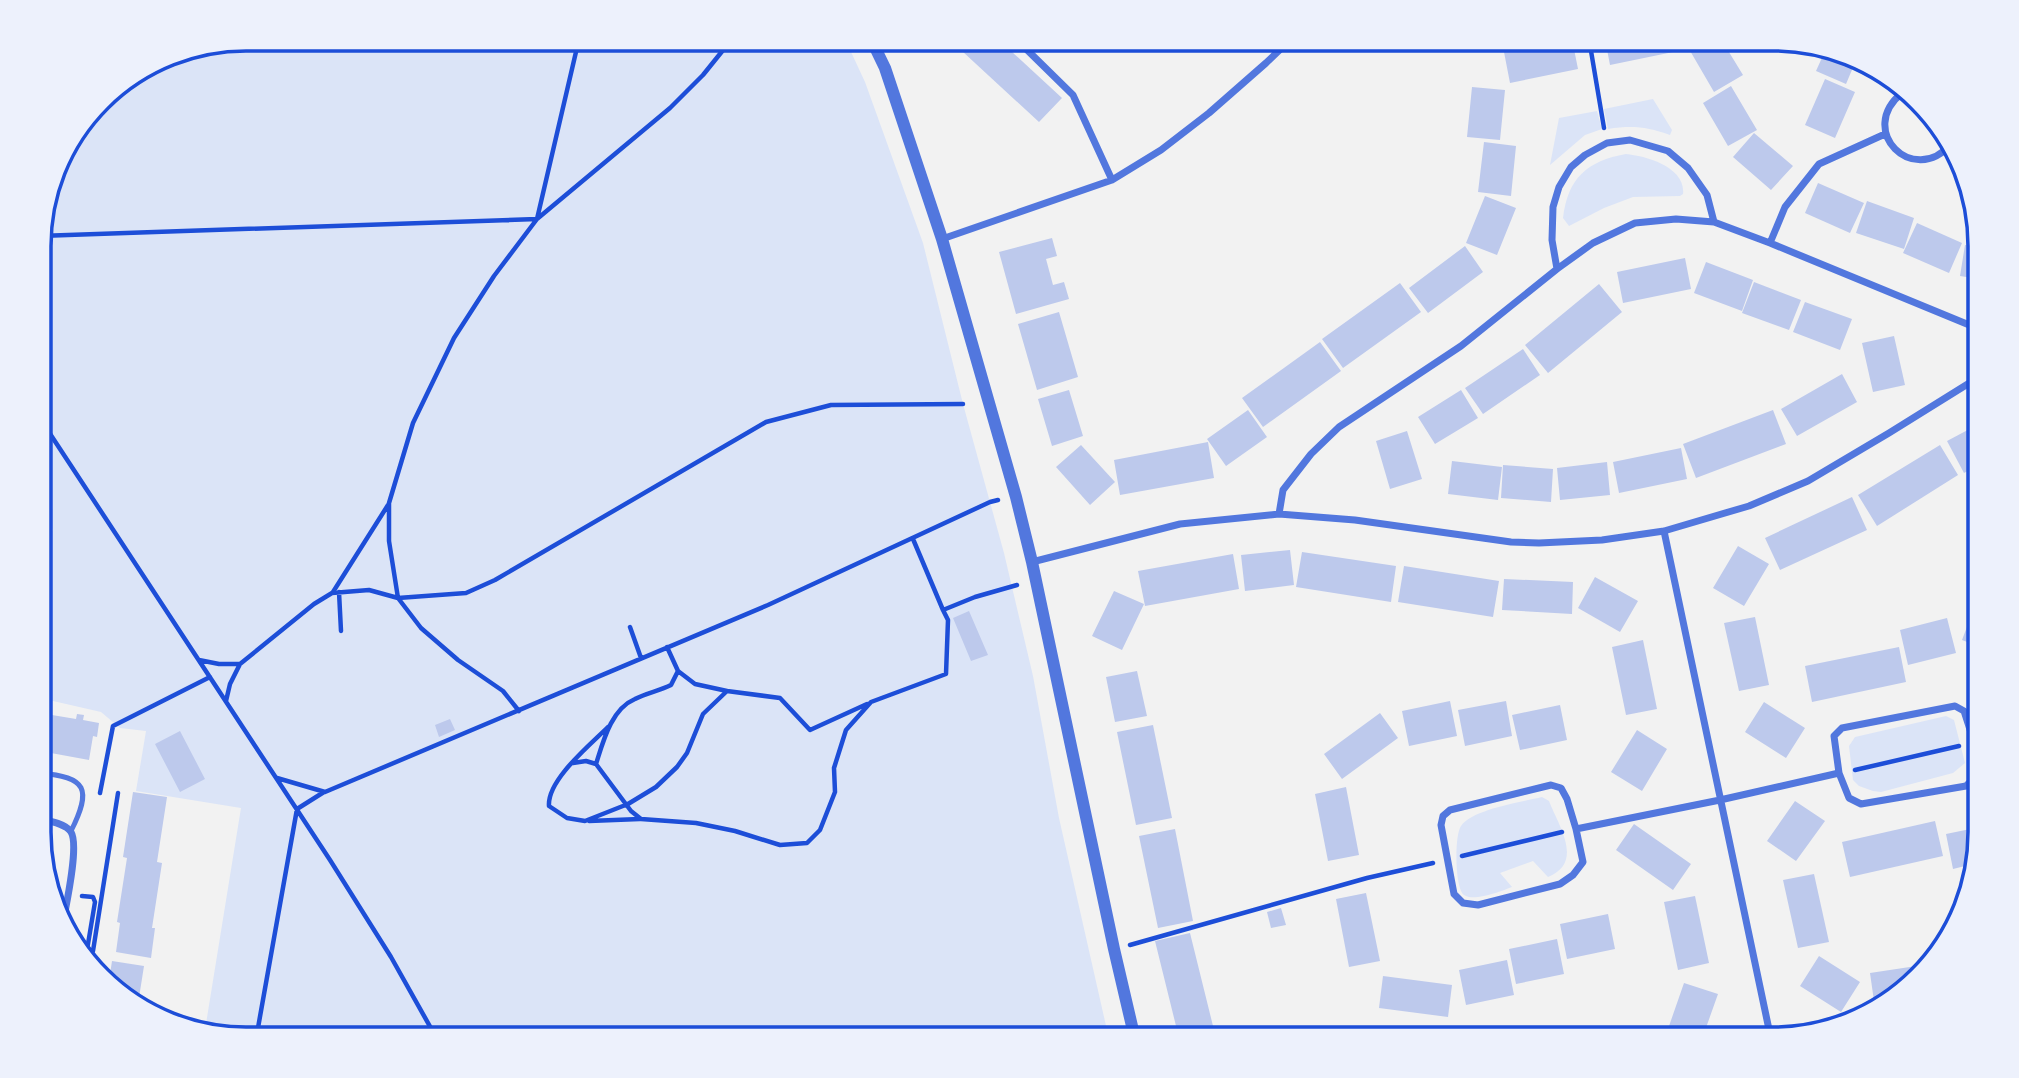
<svg xmlns="http://www.w3.org/2000/svg" width="2019" height="1078" font-family="Raleway,sans-serif">
<rect width="100%" height="100%" fill="#f2f2f2"/>
<path fill="#dbe4f7" d="M246,39H845L865,82L923,243L963,404L1004,553L1033,676L1059,818L1109,1039H246L205,1030L241,808L136,791L146,731L120,728L101,712L40,698V539L53,530L40,511L39,232L60,155L109,90L167,54Z
M1653,99L1672,130L1670,135C1647,127 1633,125 1608,129L1604,109Z
M1597,111L1602,129L1585,135L1550,165L1559,118Z
M1626,154C1646,156 1686,167 1683,194L1680,196L1633,197L1604,208L1569,226L1563,218C1568,178 1587,161 1626,154Z
M1946,716L1954,720L1965,763L1953,773L1881,792L1873,791L1859,786L1853,780L1849,746L1855,737Z
M1542,797L1549,801C1558,825 1585,862 1548,877L1533,861L1500,873L1512,887C1502,891 1474,902 1464,895C1455,889 1454,836 1461,826C1473,809 1522,802 1542,797Z"/>
<path fill="#bdc9ec" d="M949,39H998L1062,98L1039,122Z
M1572,39L1578,69L1510,83L1504,52Z
M1605,39H1675L1678,51L1610,65Z
M1706,39H1721L1743,75L1714,92L1689,49Z
M1825,51L1857,58L1846,84L1816,71Z
M1825,79L1855,92L1835,138L1805,125Z
M1731,86L1757,130L1728,146L1703,103Z
M1472,87L1505,90L1500,140L1467,137Z
M1754,133L1793,166L1771,190L1733,157Z
M1484,142L1516,146L1511,196L1478,192Z
M1818,183L1864,203L1850,233L1805,213Z
M1967,188L1972,201L1963,197Z
M1485,196L1516,208L1497,255L1466,243Z
M1867,201L1914,218L1904,249L1856,233Z
M1917,223L1962,243L1949,273L1903,253Z
M1052,238L1057,256L1046,259L1053,285L1064,282L1069,299L1016,314L999,252Z
M1965,245L1979,247V279L1960,276Z
M1465,246L1483,272L1428,313L1409,288Z
M1685,258L1691,289L1623,303L1617,272Z
M1706,262L1753,280L1742,311L1694,293Z
M1754,282L1801,300L1789,330L1742,313Z
M1400,283L1421,312L1343,368L1322,339Z
M1599,284L1622,312L1548,373L1525,345Z
M1805,302L1852,319L1840,350L1793,332Z
M1059,312L1078,377L1037,390L1018,324Z
M1894,336L1905,385L1873,392L1862,343Z
M1320,342L1341,371L1263,427L1242,398Z
M1523,349L1540,375L1483,414L1465,388Z
M1842,374L1857,402L1797,436L1781,409Z
M1069,390L1083,436L1052,446L1038,399Z
M1461,390L1478,418L1435,444L1418,417Z
M1248,410L1267,437L1226,466L1207,439Z
M1773,410L1786,444L1696,478L1683,444Z
M1979,424V465L1964,473L1947,441Z
M1407,431L1422,479L1390,489L1376,441Z
M1208,442L1214,478L1120,495L1114,460Z
M1081,445L1115,482L1090,505L1056,467Z
M1940,445L1958,475L1877,526L1858,495Z
M1681,448L1687,479L1619,493L1613,462Z
M1452,461L1502,467L1498,500L1448,494Z
M1607,462L1610,495L1560,500L1557,468Z
M1503,465L1553,469L1551,502L1501,498Z
M1852,497L1867,530L1780,570L1765,538Z
M1738,546L1769,564L1744,606L1713,588Z
M1290,550L1294,585L1245,591L1241,555Z
M1302,552L1396,566L1391,602L1296,587Z
M1233,554L1239,589L1145,606L1138,571Z
M1404,566L1499,581L1493,617L1398,602Z
M1595,577L1638,601L1620,632L1578,608Z
M1504,579L1573,582L1572,614L1502,610Z
M1114,591L1144,604L1122,650L1092,636Z
M969,611L988,655L971,661L953,618Z
M1973,611L1980,613V647L1962,640Z
M1755,617L1769,685L1739,691L1724,623Z
M1947,618L1956,653L1908,665L1900,630Z
M1643,640L1657,709L1626,715L1612,647Z
M1899,647L1906,682L1812,702L1805,666Z
M1137,671L1147,716L1115,722L1106,677Z
M1450,701L1457,736L1409,746L1402,711Z
M1506,701L1512,736L1465,746L1458,710Z
M1764,702L1805,728L1786,758L1745,732Z
M1560,705L1567,740L1520,750L1512,715Z
M40,713L76,719L77,714L84,715L83,720L99,723L97,737L93,736L89,760L40,751Z
M1380,713L1398,738L1342,779L1324,754Z
M450,719L455,730L439,737L435,725Z
M1153,725L1172,818L1136,825L1117,732Z
M1637,730L1667,749L1642,791L1611,772Z
M180,731L205,779L180,792L155,744Z
M1346,787L1359,855L1328,861L1315,794Z
M133,792L167,797L157,862L162,863L152,928H155L151,958L116,952L120,923L117,922L127,858L123,857Z
M1795,801L1825,821L1796,861L1767,841Z
M1935,821L1943,856L1850,877L1842,842Z
M1634,824L1691,864L1673,890L1616,850Z
M1980,827L1973,864L1953,869L1946,834Z
M1175,829L1193,921L1158,928L1139,836Z
M1814,874L1829,942L1798,948L1783,880Z
M1366,893L1380,961L1349,967L1336,899Z
M1695,896L1709,963L1678,970L1664,902Z
M1281,908L1286,925L1271,928L1267,912Z
M1608,914L1615,949L1567,959L1560,924Z
M1190,933L1213,1026L1178,1034L1155,941Z
M1557,939L1564,974L1516,984L1509,949Z
M1819,956L1860,982L1841,1012L1800,986Z
M1507,960L1514,995L1466,1005L1459,970Z
M112,961L144,966L138,1004L109,981Z
M1923,965L1888,1005L1875,1008L1870,973Z
M1383,976L1452,985L1448,1017L1379,1008Z
M1684,983L1718,994L1702,1039L1668,1029Z
M1659,1026L1667,1039H1638Z
M1214,1034L1215,1039H1195V1038Z"/>
<g fill="none" stroke-linecap="round" stroke-linejoin="round">
<path stroke="#1d4ed8" stroke-width="4.5" d="M732,39L703,75L670,108L537,219L494,276L454,338L413,423L389,503V541L398,598L466,593L495,580L766,422L831,405L963,404
M1589,39L1604,128
M39,236L537,219L579,39
M39,417L330,860L391,957L437,1039
M913,539L943,610
M333,592L388,505
M339,592L341,631
M630,627L641,658
M667,647L678,671
M199,660L219,664H240
M727,691L695,684L678,671L671,685C659,691 646,693 635,699C611,709 603,742 596,764L631,811L641,819L696,823L735,831L780,845L807,843L820,830L835,792L834,768L846,730L871,702L946,674L948,620L943,610L975,597L1017,585
M226,701L230,684L240,664L314,604L332,593L369,590L398,598L421,628L458,660L503,691L519,711
M608,727C590,745 547,780 549,806L567,818L585,821L628,804L656,787L677,767L687,753L703,714L727,691L780,698L810,730L867,704
M573,763L586,761L596,764
M1855,770L1959,746
M277,778L325,792L768,605L990,502L998,500
M100,793L113,726L210,677
M589,821L640,819
M1462,856L1562,832
M82,896L93,897L95,902L87,950L93,951L118,793
M1130,945L1367,878L1433,863
M256,1039L297,809L324,792"/>
<path stroke="#5277de" stroke-width="5" d="M40,773C87,777 92,789 71,831"/>
<path stroke="#5277de" stroke-width="7" d="M1016,39L1073,95L1112,180
M1902,93C1856,130 1913,188 1951,144
M942,239L1112,180L1161,150L1209,113L1266,63L1291,39
M1770,243L1785,207L1819,164L1885,134
M1557,269L1552,240L1553,207L1559,187L1571,167L1585,155L1607,143L1630,140L1668,151L1688,168L1707,195L1714,222
M1279,514L1283,490L1311,454L1339,427L1461,346L1557,269L1593,243L1635,223L1676,219L1714,222L1770,243L1979,329
M1664,531L1771,1039
M1032,562L1180,524L1279,514L1355,520L1511,542L1539,543L1602,540L1664,531L1749,506L1808,481L1889,433L1979,377
M40,819C50,821 66,824 71,832C79,845 67,901 64,917
M1576,829L1567,799L1561,788L1551,785L1450,810L1443,816L1441,825L1454,894L1463,903L1478,905L1560,884L1573,875L1583,862L1576,829L1720,800L1839,773L1834,736L1842,728L1955,706L1964,711L1974,742L1978,774L1966,786L1861,804L1849,798L1839,773"/>
<path stroke="#5277de" stroke-width="12" d="M871,39L885,68L942,239L1016,497L1032,562L1114,949L1135,1039"/>
</g>
<path d="M0 0H2019V1078H0ZM246 51H1773A195 195 0 0 1 1968 246V832A195 195 0 0 1 1773 1027H246A195 195 0 0 1 51 832V246A195 195 0 0 1 246 51Z" fill="#edf1fc" fill-rule="evenodd"/>
<path fill="none" stroke="#1d4ed8" stroke-width="3.5" d="M246 51H1773A195 195 0 0 1 1968 246V832A195 195 0 0 1 1773 1027H246A195 195 0 0 1 51 832V246A195 195 0 0 1 246 51Z"/>
</svg>
